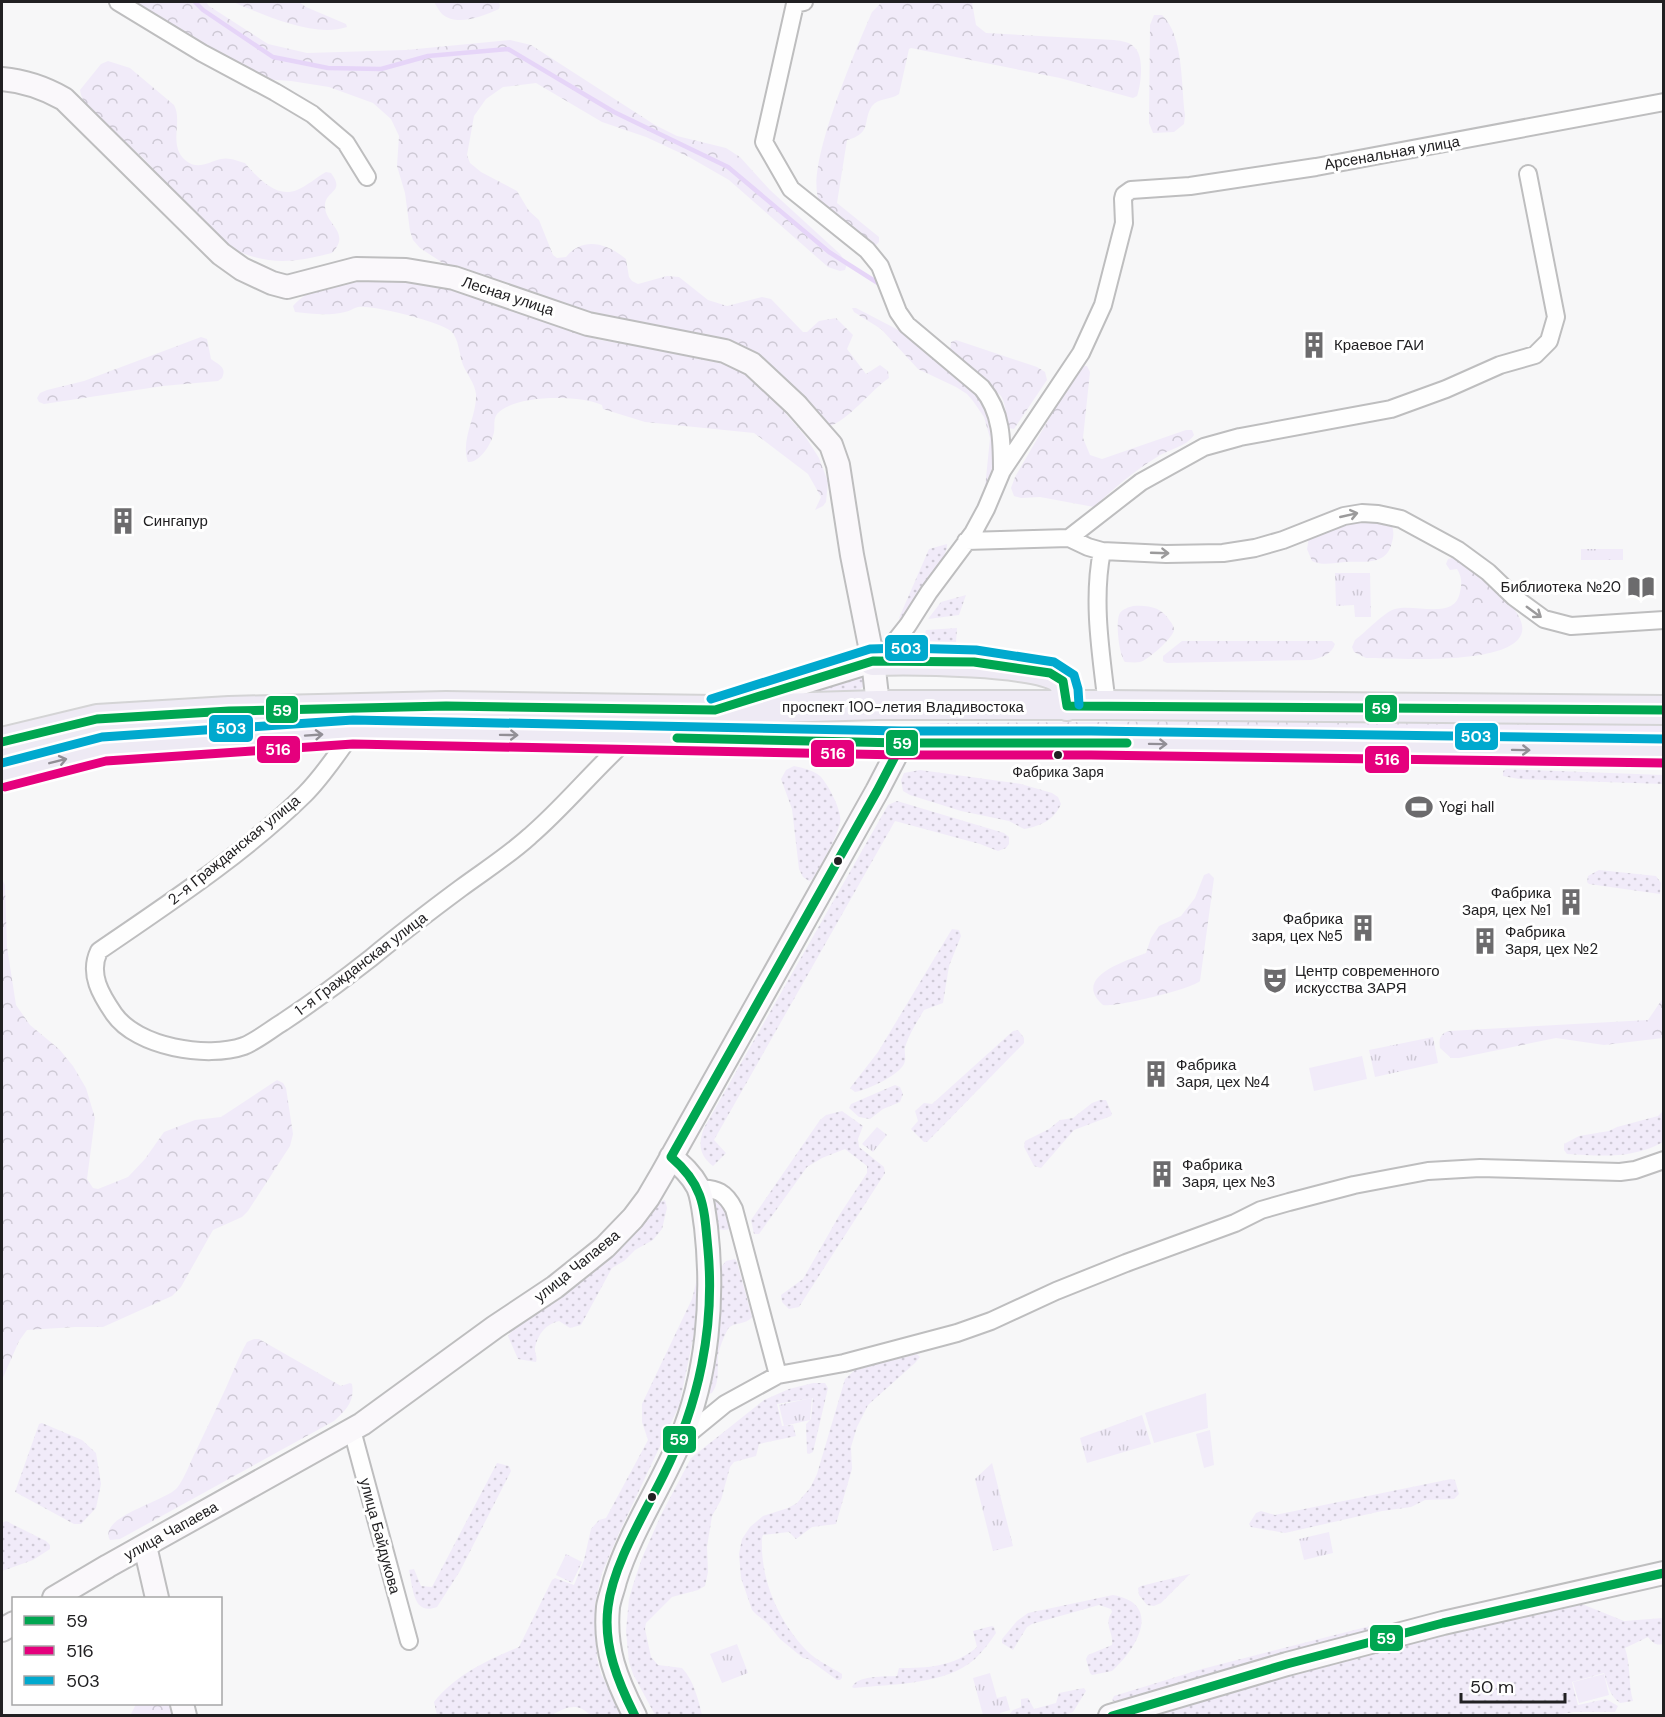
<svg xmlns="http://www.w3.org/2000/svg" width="1665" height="1717" font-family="'DM Sans',sans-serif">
<defs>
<pattern id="grass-dots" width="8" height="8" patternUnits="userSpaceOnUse" patternTransform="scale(1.5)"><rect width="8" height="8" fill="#f1ebf9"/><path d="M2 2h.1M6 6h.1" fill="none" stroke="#cec9d5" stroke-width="1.8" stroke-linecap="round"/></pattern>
<pattern id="forest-crowns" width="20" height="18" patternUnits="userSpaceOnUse" patternTransform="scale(1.5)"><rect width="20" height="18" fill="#f1ebf9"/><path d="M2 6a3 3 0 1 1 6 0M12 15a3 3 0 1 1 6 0" fill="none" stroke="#cec9d5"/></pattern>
<pattern id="park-tufts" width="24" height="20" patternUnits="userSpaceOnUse" patternTransform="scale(1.5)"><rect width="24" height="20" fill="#f1ebf9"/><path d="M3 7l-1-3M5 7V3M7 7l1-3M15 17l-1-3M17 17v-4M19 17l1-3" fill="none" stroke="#cec9d5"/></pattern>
</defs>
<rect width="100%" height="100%" fill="#f7f7f8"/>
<path fill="url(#grass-dots)" d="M947,544C950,555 910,609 901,622L899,618L929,549Z
M966,595L959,615L928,619L941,602Z
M957,628L956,642L926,641L924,638L926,630Z
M865,675V685L856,693H808V691Z
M794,766C803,768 813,770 820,776C828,784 843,812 840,823C835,842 822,862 813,879L809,881L803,877L799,869L792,809L781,779L786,770Z
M1506,769L1663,775V784L1519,779L1503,776V771Z
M920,770L1021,784L1052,793L1058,797L1061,804C1054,820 1041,826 1024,829L1009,821L961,811L910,795L903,791L901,780L904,773Z
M897,801L1004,833L1009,837V844L1006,848L998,851L980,844L895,821L714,1140L726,1153L713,1166C699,1155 698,1144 704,1128L888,805Z
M1599,870L1656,876L1661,883L1660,894L1589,884L1587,882L1588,876Z
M952,929L959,930L961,936L949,966L943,1003L924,1010C917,1022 909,1034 905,1047C904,1052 906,1057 905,1061C903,1074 867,1090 855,1092L850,1088L878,1052Z
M1018,1030L1024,1038V1043L927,1142H924L911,1129L918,1121L915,1111L924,1103L932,1104L1013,1031Z
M895,1085L900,1087L903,1094L900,1102L883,1109L870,1119L859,1117L849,1108L851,1104Z
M1100,1100H1106L1112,1114L1111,1116L1074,1130L1041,1168L1034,1166L1024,1147L1025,1141L1049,1129L1060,1120L1073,1118L1092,1103Z
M842,1111L863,1126L858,1139L859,1147L884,1167L885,1173L799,1307L789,1309L782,1302L781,1295L803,1279L840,1214L867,1173V1166L845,1149L822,1158L807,1167L759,1234H754L751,1220L820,1120L826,1115Z
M1663,1111V1142C1633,1159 1601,1156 1567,1154L1564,1150V1144L1579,1136L1609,1131L1617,1127L1658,1116Z
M665,1200L667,1208L662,1229L653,1240L635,1250L624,1261L612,1268L581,1325L570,1328L559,1321C546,1324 538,1334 535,1347C534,1353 538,1356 536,1362L518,1359L508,1336L515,1327L657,1203Z
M715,1200L725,1207L731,1229L724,1230L719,1229L713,1206Z
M735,1259L737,1262L752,1317C746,1325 733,1322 728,1329C724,1336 719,1349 718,1356C717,1370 720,1381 712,1393L707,1394L719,1318L722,1266L726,1261Z
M698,1275V1315L679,1406L619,1533L602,1573L595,1604L597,1658L601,1674L622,1715H590C577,1702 567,1707 552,1715H437L434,1702C455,1675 489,1659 519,1647L552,1580L555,1578L574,1585L584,1560L591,1529L599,1520L606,1518L648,1440L642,1422V1404L692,1299Z
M917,1354L920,1357L915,1363L868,1405L857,1427L851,1447L852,1469L836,1524L812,1527L796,1539L789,1532L763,1535L762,1538C760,1579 778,1621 807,1651C816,1660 831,1667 842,1674V1678L840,1680H837L808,1659L803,1658L780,1639L766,1622L757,1615L752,1610L741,1578L739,1554L742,1539L750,1527L763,1516L788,1508L797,1503L810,1488L817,1474L845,1379L855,1370Z
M813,1383H825L828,1388L813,1452L809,1454L807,1453L806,1424L811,1419L813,1398L777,1404L782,1426L793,1425L796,1436L759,1444L756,1456L734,1462L730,1467L721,1500L712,1516L707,1547L708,1572L705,1586L698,1590L672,1597L646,1623L645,1629L651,1657L658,1665L682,1668C694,1681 698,1699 702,1715H655L633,1674L629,1662L626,1631L629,1599L633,1585L642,1558L661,1515L691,1458L764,1400L789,1389Z
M42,1423L82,1440L96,1453L101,1484L96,1508L81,1524H74L15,1492L39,1424Z
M497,1463L509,1466L511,1471L460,1571L437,1607C413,1616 413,1588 409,1570L414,1569L421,1586L432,1587Z
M1451,1479L1455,1480L1459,1494L1454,1499L1425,1500L1411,1507L1382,1511L1285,1533L1251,1527L1249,1524L1256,1513L1261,1511L1275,1515Z
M6,1521L46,1541L50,1545V1549L33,1560L2,1571V1523Z
M1190,1574L1161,1603L1154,1606L1147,1605L1139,1595L1138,1588L1141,1586Z
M1113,1595C1164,1604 1136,1650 1112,1671L1092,1675L1090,1673L1086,1659L1088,1655L1112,1645C1114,1633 1103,1624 1112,1612L1111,1609L1099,1605L1032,1624L1027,1627L1013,1650L1002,1643V1639L1017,1621L1028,1613Z
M1582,1604L1624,1621L1663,1618V1644C1656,1646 1653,1643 1648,1637L1625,1648C1631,1666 1628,1683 1633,1701L1620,1703C1609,1695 1608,1685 1604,1673L1572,1682L1578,1705L1606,1699L1618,1706L1615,1712H1574L1548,1716H1148L1311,1667L1501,1620Z
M1378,1624H1382L1384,1629L1115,1702L1112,1700L1114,1696L1202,1669Z
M992,1626L994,1627L996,1633C990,1642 983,1651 975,1659C946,1685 891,1684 854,1688L852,1687C858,1675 884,1677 897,1676L899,1668C927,1668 954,1667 977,1647L973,1631Z
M1084,1688L1086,1691L1073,1712L1064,1715H1009L1013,1710L1021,1707V1699L1028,1698L1034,1709L1056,1703L1059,1693Z"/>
<path fill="url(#forest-crowns)" d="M131,2H206L209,6L268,44L307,53L406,50L510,40L531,45L655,125L677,136L726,148L740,157L770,190L840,254L847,264L845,270L840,271L828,267L729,180L689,157L646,137L602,122L536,83L503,87L486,99L474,116L467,155L470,163L481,172L517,191L529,211L539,220L553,255L557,258L566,257C583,236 607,243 626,259L629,277L632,281L638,284L667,276L679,277L708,300L727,306L762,297L771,299L803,332H807L819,321L836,318L853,335L847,349L866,374L880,365L888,371L889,378C872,389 847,422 829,426L776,372L605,320L455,271L420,248L413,240L410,231L405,193L397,166L399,136L391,119L373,103L329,87L291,81L262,79Z
M233,2H299L306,7L346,24L347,27C314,38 264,15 233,2Z
M434,2H498L500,5L499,9C483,16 457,27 442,14C439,11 436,5 434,2Z
M886,2H972L976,25L986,33L1114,40C1122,41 1131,42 1136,49C1144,59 1141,85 1137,96L1133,98L1060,78L911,48L909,49L899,94C891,100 878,98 872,106C862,121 873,133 847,140L837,203L879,237V242L874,247C861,236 847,225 834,214C830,211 823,206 820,202C802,172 858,45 872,12L881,3Z
M1154,15H1162C1184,35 1181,87 1185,115L1184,124L1174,132L1153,133L1149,123L1150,25Z
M108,61L130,68L174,105C183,121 168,145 185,160C198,171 208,162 221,159C229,157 238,161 245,163C257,177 276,199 297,190C307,186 317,177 326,172L331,173C346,193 325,190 325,206C325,225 352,232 332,253C299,261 276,266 242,253C206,240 171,187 144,159C128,142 83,115 80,90L101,64Z
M362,278L406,279L442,284L494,305L595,339L653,349L738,367L752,378L781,408L805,436L819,458L828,482L826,502L823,506L815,510L821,497L808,474L754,433L645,422L603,409L602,405C580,395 515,394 497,414C493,419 495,426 494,432C492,443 480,463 468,462C460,439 477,417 476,394C475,384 467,374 463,365C459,354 459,339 451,331C441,322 371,304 358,307C354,308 350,311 345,312C330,316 311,314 295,312L293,306C310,287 337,281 362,278Z
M852,308H856L908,335L977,395C985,403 992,412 994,423C997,440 994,473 985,488L990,438L984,417L973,401L967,394L956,387L918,369L881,329L854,312Z
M201,337L207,339L211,359C219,365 227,367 222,378L218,381L163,386L44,404L39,402L37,398L40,393L47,390L84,381Z
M956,340L1037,367L1045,372L1047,380L1014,429L1009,428C1005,417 1007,406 1001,396L950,351L951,342Z
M1084,366H1087L1090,372L1083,438L1090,455L1102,459L1186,430H1192L1194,435C1186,447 1169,449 1157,457C1134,471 1113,489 1094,507L1040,497L1021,498L1014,496L1011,488L1015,477L1064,393Z
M1375,516L1391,524C1394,530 1394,536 1392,542C1387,566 1365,561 1345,562C1335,563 1322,566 1312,561L1307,549L1309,537L1328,527Z
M1452,558C1472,560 1487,583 1502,596C1583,672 1398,658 1366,658L1354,652L1352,647L1355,640C1366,632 1384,612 1395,609C1415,603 1455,621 1460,592C1462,583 1462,577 1457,569L1450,570L1446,564L1448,559Z
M1133,606C1149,605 1161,607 1170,621C1172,624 1174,626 1174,630C1173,638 1148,660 1140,662C1135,663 1130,662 1125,662C1119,655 1115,621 1120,613C1123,609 1129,607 1133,606Z
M1182,641H1332L1335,644C1332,654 1321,658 1311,660L1167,663L1163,661V656Z
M1251,721L1510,724L1663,723L1664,737L1251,734L931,727L930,723Z
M1209,873L1214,878L1200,981C1192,989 1113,1008 1103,1005C1071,977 1126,961 1146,953L1151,938L1159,926L1181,916L1195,898L1204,875Z
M2,879L5,885L7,947L16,1005L30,1025L59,1049L73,1066L86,1088L95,1118L87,1179L93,1188L98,1189L128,1177L145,1159L164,1132L195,1120L221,1117L277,1080L283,1083L286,1088L293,1134L290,1146L248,1211L242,1217L213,1230L181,1287L172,1296L103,1327H75L27,1330L19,1341L2,1380Z
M1663,998V1038L1604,1045L1556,1038L1459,1058H1451L1440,1048C1439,1040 1439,1034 1449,1031L1648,1020Z
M254,1339H259L341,1386L350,1383L352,1384C355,1402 346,1410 334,1421L120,1539L110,1540C97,1517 164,1502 177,1488C185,1478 190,1462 196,1451C205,1431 215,1412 224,1392C232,1375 238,1358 247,1342Z
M136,1704H174L177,1716H130Z"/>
<path fill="url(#park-tufts)" d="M1581,549H1623V560H1581Z
M1335,573H1370L1371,617H1355L1354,605L1336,606Z
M1433,1037L1438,1063L1375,1077L1369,1050Z
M877,1127L887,1135L873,1152L862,1144Z
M812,1398L810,1420L784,1426L779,1405Z
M1142,1415L1151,1444L1087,1463L1080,1438Z
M992,1463L1013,1546L993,1551L975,1479Z
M1329,1532L1333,1553L1304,1560L1299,1539Z
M566,1554L582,1562L572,1583L556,1575Z
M737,1644L748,1673L722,1683L710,1654Z
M990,1673L997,1698L1006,1696L1010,1710L1000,1713L1001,1715H983L973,1678Z"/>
<path fill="#f1ebf9" d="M1362,1056L1367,1079L1314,1091L1309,1068Z
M1206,1393L1208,1428L1154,1443L1145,1413Z
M1210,1430L1214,1465L1204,1468L1196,1434Z
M1604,1674L1609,1695L1579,1703L1573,1682Z"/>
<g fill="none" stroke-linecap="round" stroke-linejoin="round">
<path stroke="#e6d5f8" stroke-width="4.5" d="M195,2L203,10L273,57L328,68L381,69L428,56L508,49L614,112L728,167L829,252L881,285"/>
<defs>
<path id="street" d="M118,2L202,53L275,92L312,114L346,143L367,177
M804,2L795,4L764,142L791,189L867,250L880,266L898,312L907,325L982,388C1002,412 1002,441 1002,471
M1069,538L1141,482L1204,447L1240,437L1391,409L1446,389L1500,365L1535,355L1549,341L1556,317L1528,174
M966,541L1069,538L1088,547L1102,551L1166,554L1223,553L1255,548L1283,540L1344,516L1362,513L1378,514L1401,519L1458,550L1488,572L1514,597L1544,619L1571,626L1664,620
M1102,551C1092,601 1101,654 1107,705
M879,658L891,651L889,649L908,625L929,592L973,533L986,509L1002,471L1081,353L1103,305L1124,223L1123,199L1124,195L1131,190L1190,186L1316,167L1664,102
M353,732C338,753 323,776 305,794C244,854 169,903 99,951C88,974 101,995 114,1014C137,1047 207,1059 244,1046C258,1040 270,1030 283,1022C313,1002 342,981 371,958C400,934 430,911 461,888C484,871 508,856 530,836C565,806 595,768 630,737
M699,1189C716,1187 726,1193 734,1209L778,1375
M352,1430L409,1641
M681,1440L725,1404L778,1375L844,1363L957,1333L991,1321L1056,1291L1126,1263L1235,1223L1261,1210L1289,1202L1354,1185L1428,1171L1480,1168L1620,1172L1635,1170L1664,1160"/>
<path id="secondary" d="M2,79C25,81 43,87 64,99L221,254L242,269L272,283L287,287L356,269L406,270L454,278L588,324L725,351L752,364L796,405L831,445L838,465L852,555L873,661L878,705
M737,703L873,661
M145,1546L157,1598
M54,1598L108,1566L362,1424L495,1327L555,1287L605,1247L633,1218L648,1198L662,1174L877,791L902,743
M2,1630L14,1623
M182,1704L185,1716
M635,1716C616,1679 604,1649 608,1607C609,1599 613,1590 615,1581C630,1532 660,1488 680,1441C708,1375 714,1298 706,1227C704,1215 703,1198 698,1187C691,1174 682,1166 671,1157
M1110,1716L1287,1664L1443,1623L1664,1573"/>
<path id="highway" d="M873,661C904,660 1044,660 1061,680C1068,687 1067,697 1067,706
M2,742L97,719L229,711L446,706L715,710L878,705H1107L1664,710
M2,775L104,749L353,732L902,743H1091L1664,751"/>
</defs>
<use href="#street" stroke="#bebebf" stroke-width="20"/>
<use href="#secondary" stroke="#bebebf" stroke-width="26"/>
<use href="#highway" stroke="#d4d4d5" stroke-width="32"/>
<use href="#street" stroke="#fefefe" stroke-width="16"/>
<use href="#secondary" stroke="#faf8fb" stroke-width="22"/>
<use href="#highway" stroke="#eeeaf4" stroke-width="28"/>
<defs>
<path id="bus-1" d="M677,738L902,743H1127
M2,742L97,719L229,711L446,706L715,710L873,661L974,662L1050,673L1063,681L1067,706L1664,710
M671,1157L877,791L902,743
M635,1716C618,1682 603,1646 608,1607C613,1564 645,1513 664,1474C699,1404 715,1327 708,1250C704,1208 705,1186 671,1157
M1112,1716L1287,1664L1443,1623L1664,1573"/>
<path id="bus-2" d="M5,787L106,761L353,744L902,755H1091L1664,763"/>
<path id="bus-3" d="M711,699L870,649L905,648L976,650L1054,662L1074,675L1078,689L1079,705
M2,763L102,737L353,720L902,731H1091L1664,739"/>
</defs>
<use href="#bus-1" stroke="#fff" stroke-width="14"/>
<use href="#bus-2" stroke="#fff" stroke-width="14"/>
<use href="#bus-3" stroke="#fff" stroke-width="14"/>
<use href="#bus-1" stroke="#00a651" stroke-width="9"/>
<use href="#bus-2" stroke="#e5007d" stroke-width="9"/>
<use href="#bus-3" stroke="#00a9ce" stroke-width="9"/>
</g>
<defs><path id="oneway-shaft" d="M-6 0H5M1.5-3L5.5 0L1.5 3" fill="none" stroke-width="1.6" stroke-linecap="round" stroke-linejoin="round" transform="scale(1.5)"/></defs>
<g stroke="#9b9a9b">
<use href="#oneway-shaft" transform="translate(1349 515) rotate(-13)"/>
<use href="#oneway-shaft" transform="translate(1160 553) rotate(2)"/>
<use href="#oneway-shaft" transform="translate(1534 612) rotate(36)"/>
</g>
<g stroke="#928f96">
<use href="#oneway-shaft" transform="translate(314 735) rotate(-4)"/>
<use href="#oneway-shaft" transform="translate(509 735) rotate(1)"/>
<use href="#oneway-shaft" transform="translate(1158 744) rotate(1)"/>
<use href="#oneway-shaft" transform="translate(1521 750) rotate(1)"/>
<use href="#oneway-shaft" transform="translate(58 761) rotate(-14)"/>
</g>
<defs>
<symbol id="building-bare" viewBox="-9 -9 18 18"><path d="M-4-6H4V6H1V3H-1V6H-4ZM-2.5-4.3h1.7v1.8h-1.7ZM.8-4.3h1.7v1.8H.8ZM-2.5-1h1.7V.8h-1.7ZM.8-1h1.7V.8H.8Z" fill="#6c6b6d" stroke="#fff" stroke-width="2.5" paint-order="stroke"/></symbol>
<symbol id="library-bare" viewBox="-9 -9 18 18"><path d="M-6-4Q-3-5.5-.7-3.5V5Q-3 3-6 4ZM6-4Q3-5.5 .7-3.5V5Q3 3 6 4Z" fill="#6c6b6d" stroke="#fff" stroke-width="2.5" paint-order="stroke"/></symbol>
<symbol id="stadium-bare" viewBox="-9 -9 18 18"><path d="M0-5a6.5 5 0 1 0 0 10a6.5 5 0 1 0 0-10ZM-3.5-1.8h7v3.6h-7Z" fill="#6c6b6d" stroke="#fff" stroke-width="2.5" paint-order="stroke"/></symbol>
<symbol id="theatre-bare" viewBox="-9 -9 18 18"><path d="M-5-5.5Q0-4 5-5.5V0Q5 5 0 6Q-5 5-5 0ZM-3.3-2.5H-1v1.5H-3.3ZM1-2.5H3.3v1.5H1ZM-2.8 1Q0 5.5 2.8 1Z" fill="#6c6b6d" stroke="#fff" stroke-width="2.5" paint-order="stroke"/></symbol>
</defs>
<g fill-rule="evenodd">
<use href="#building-bare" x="1295" y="326" width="38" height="38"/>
<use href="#building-bare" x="104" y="502" width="38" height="38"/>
<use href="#library-bare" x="1622" y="568" width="38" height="38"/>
<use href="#stadium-bare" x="1400" y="788" width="38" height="38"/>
<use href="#building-bare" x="1552" y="883" width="38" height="38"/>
<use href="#building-bare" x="1344" y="909" width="38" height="38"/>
<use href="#building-bare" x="1466" y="922" width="38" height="38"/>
<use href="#theatre-bare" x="1256" y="961" width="38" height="38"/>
<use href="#building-bare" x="1137" y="1055" width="38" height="38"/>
<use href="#building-bare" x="1143" y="1155" width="38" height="38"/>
</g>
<g fill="#212022" stroke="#fff" stroke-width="2">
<circle cx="1058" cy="755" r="5"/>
<circle cx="838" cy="861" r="5"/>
<circle cx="652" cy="1497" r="5"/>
</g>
<g text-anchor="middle" stroke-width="6" stroke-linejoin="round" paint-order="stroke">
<g font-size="14" fill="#212022" stroke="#fff">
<text x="1058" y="777">Фабрика Заря</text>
</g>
<g font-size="15" fill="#212022" stroke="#fff">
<text transform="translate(1392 153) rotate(-10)" y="5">Арсенальная улица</text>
<text transform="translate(508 296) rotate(18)" y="5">Лесная улица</text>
<text x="903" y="712">проспект 100-летия Владивостока</text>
<text transform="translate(234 850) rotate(-39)" y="5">2-я Гражданская улица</text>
<text transform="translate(361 964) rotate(-37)" y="5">1-я Гражданская улица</text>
<text transform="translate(577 1266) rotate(-39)" y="5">улица Чапаева</text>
<text transform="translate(171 1531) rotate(-29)" y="5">улица Чапаева</text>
<text transform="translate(380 1536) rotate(75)" y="5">улица Байдукова</text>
</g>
<g font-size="15" fill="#212022" stroke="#fff" text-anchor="start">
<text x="1334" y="350">Краевое ГАИ</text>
<text x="143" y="526">Сингапур</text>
<text x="1621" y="592" text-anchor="end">Библиотека №20</text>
<text x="1439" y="812">Yogi hall</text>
<text x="1551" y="898" text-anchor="end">Фабрика<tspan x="1551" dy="17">Заря, цех №1</tspan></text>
<text x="1343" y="924" text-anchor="end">Фабрика<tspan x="1343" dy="17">заря, цех №5</tspan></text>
<text x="1505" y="937">Фабрика<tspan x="1505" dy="17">Заря, цех №2</tspan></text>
<text x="1295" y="976">Центр современного<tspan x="1295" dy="17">искусства ЗАРЯ</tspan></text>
<text x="1176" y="1070">Фабрика<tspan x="1176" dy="17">Заря, цех №4</tspan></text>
<text x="1182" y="1170">Фабрика<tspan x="1182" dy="17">Заря, цех №3</tspan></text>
</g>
</g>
<g stroke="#fff" stroke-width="2">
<rect x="884" y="634" width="45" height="28" rx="6" fill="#00a9ce"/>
<rect x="1364" y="694" width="34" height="29" rx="6" fill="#00a651"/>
<rect x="265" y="695" width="34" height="29" rx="6" fill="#00a651"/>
<rect x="208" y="714" width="46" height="29" rx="6" fill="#00a9ce"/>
<rect x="1454" y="722" width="45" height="29" rx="6" fill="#00a9ce"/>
<rect x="885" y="729" width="34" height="28" rx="6" fill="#00a651"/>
<rect x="256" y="735" width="45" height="29" rx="6" fill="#e5007d"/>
<rect x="810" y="739" width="45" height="29" rx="6" fill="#e5007d"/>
<rect x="1364" y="745" width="46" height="29" rx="6" fill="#e5007d"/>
<rect x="662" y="1425" width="35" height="29" rx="6" fill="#00a651"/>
<rect x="1369" y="1624" width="35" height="28" rx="6" fill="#00a651"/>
</g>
<g font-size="16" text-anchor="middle" font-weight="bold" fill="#fff">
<text x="906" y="654">503</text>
<text x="1381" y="714">59</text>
<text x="282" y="716">59</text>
<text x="231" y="734">503</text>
<text x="1476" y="742">503</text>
<text x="902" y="749">59</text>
<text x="278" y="755">516</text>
<text x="833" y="759">516</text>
<text x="1387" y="765">516</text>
<text x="679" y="1445">59</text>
<text x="1386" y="1644">59</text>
</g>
<rect width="1665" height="1717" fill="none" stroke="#212022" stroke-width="6"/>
<rect x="12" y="1597" width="210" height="108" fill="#ffffff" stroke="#a6a6a7" stroke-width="1.5"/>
<rect x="24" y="1616" width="30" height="9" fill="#00a651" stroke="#a6a6a7" stroke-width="1.5"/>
<text x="66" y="1627" font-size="18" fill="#212022">59</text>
<rect x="24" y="1646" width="30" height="9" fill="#e5007d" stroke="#a6a6a7" stroke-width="1.5"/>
<text x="66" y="1657" font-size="18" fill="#212022">516</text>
<rect x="24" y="1676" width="30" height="9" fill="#00a9ce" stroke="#a6a6a7" stroke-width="1.5"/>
<text x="66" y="1687" font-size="18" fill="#212022">503</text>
<path d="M1461 1693v9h104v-9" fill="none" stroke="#212022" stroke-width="3"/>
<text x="1470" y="1693" font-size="18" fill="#212022" stroke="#ffffff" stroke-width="4.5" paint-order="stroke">50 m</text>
</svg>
